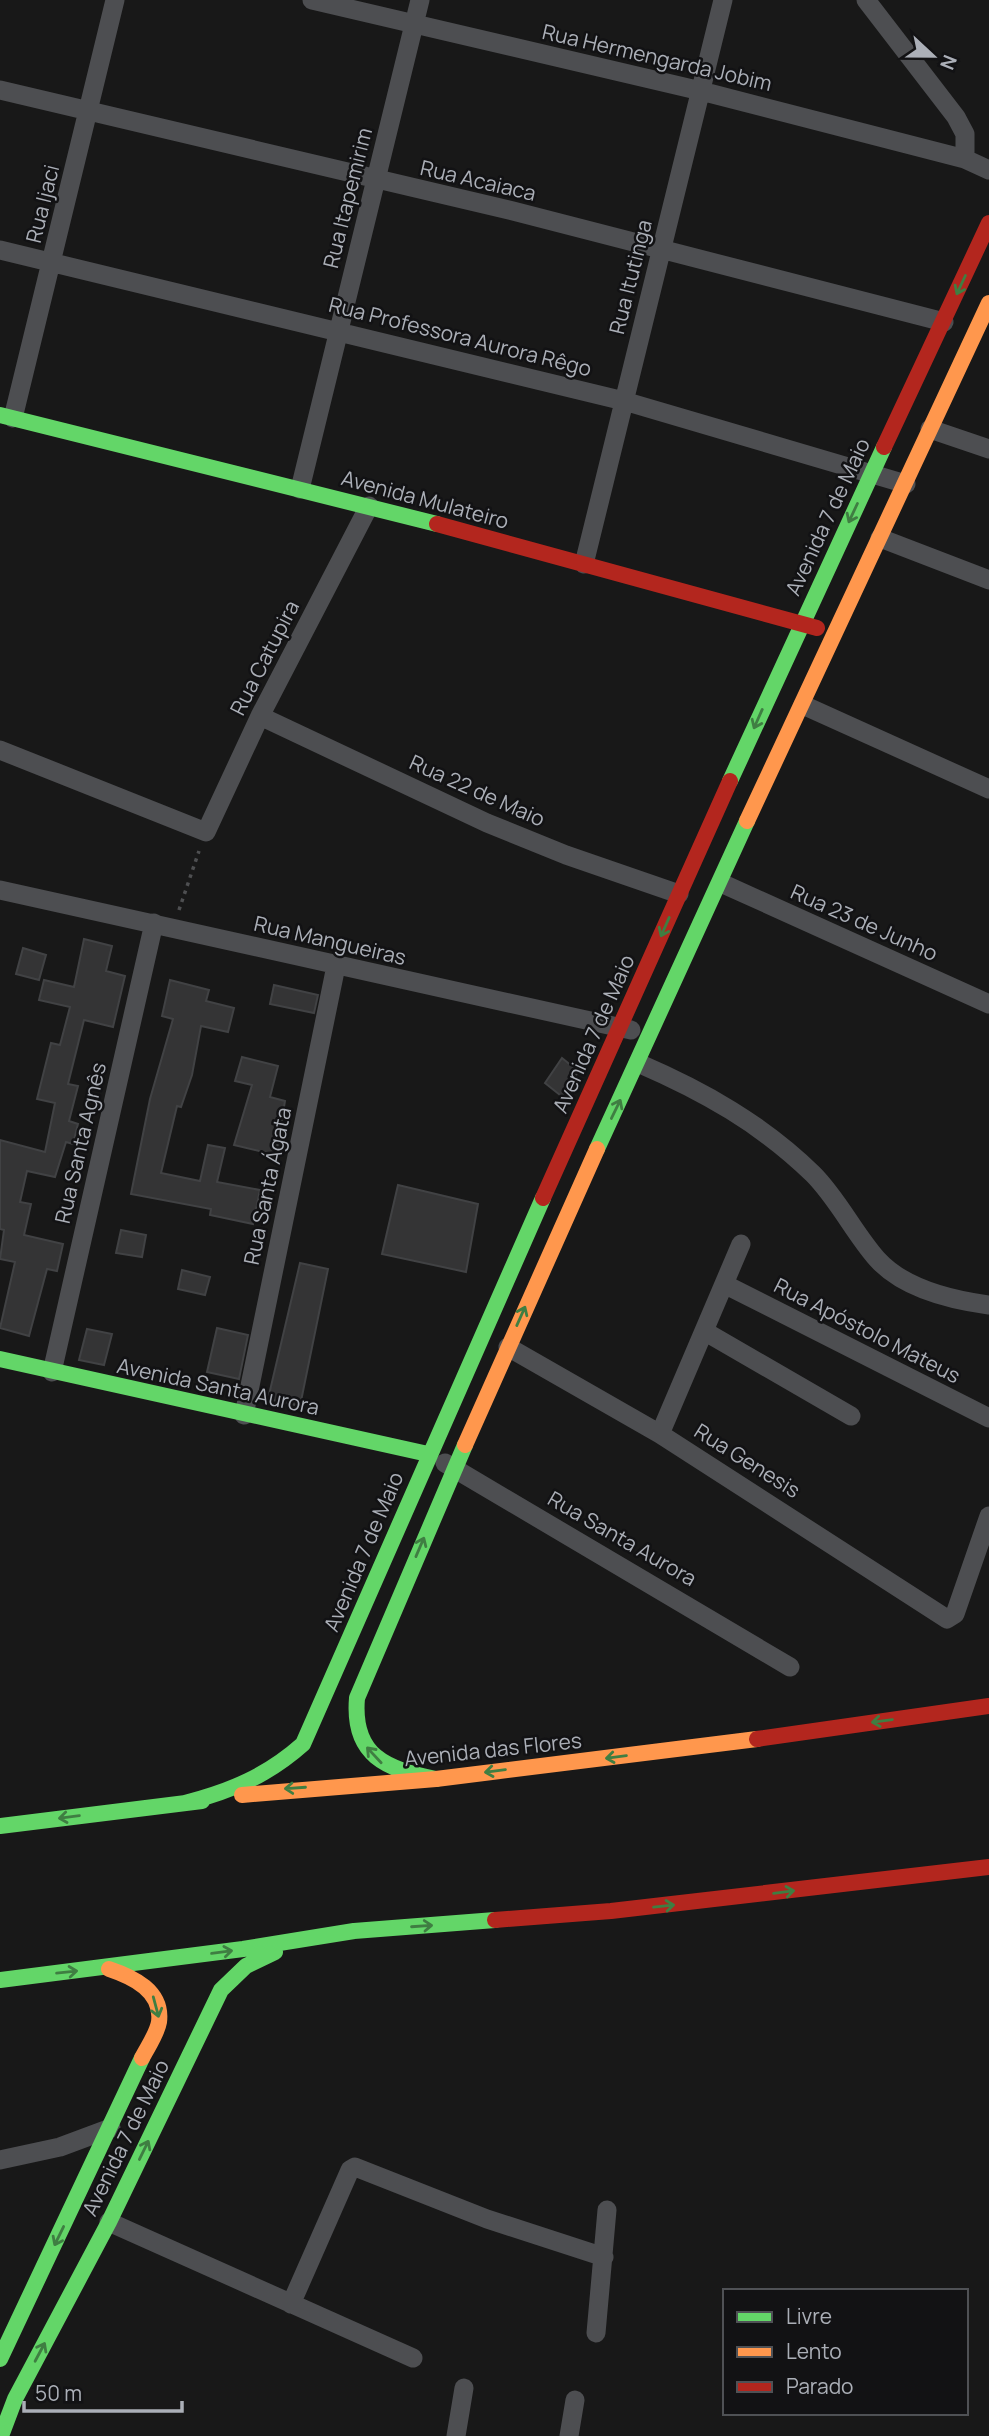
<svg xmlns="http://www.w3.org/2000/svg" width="989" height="2436" font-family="Manrope,sans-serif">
<rect width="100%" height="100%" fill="#181818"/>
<path fill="#343435" stroke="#414244" stroke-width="2" d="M84,939L112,946L106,971L125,976L113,1027L84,1020L68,1084L78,1086L69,1121L78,1124L73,1144L66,1142L55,1177L27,1171L20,1202L31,1204L24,1235L63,1244L57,1271L47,1269L29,1336L0,1328L15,1262L0,1259L4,1230L0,1229V1140L45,1152L55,1103L37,1099L51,1043L60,1045L70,1007L39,1000L44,980L74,987Z
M23,948L46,955L39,980L16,974Z
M170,980L209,990L206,1001L234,1008L228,1032L201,1026L192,1075L181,1107L177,1106L161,1173L200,1181L208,1145L225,1148L217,1182L260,1190L253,1224L210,1215L211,1209L131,1194L150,1099L173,1019L162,1016Z
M274,985L318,995L314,1013L270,1004Z
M242,1057L278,1066L270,1097L285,1101L276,1155L234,1145L252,1085L235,1081Z
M562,1058L578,1071L565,1099L545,1083Z
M398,1185L478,1204L466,1272L382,1254Z
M121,1230L146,1235L142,1257L116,1253Z
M300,1263L328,1269L300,1406L268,1399Z
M182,1270L210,1277L205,1295L178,1289Z
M217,1328L248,1335L239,1379L207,1372Z
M87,1329L112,1334L104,1365L79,1360Z"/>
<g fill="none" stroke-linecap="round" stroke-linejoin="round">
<path stroke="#4e4f51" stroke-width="3.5" stroke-dasharray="3.5 5" stroke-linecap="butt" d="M179,910L199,851"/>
<path stroke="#4d4e51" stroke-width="19" d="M312,0L701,91L965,159L989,170
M866,0L956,117L965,134V159
M0,90L513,211L944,322
M0,250L624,401L906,484
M13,418L115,0
M930,429L989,449
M300,489L420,0
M880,538L989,580
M584,564L723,0
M803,705L989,789
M260,716L487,823L566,855L679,894
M0,750L206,832L260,716L369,506
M721,883L989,1004
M0,890L631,1030
M638,1063C703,1091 762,1124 813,1174C838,1199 854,1233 877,1259C904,1289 951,1300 989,1305
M724,1284L989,1418
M704,1331L851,1416
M508,1347L660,1434L947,1619L955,1614L989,1516
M52,1372L154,923
M244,1415L336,966
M660,1434L741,1244
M445,1463L790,1667
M0,2160L60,2147L111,2128
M109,2222L413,2358
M291,2304L350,2170L355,2167L487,2219L604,2257
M596,2333L607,2210
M456,2436L464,2388
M569,2436L575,2400"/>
<path stroke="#63d668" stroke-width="16" d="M0,415L437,524
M730,781L884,447
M597,1149L747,821
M0,1359L428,1454
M436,1779C386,1769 352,1756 357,1698L465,1445
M185,1803C231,1791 267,1776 303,1744L543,1198
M0,1826L202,1801
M0,1980L243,1949L354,1931L495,1920
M0,2359L142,2058
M1,2436L15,2399L109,2222L221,1990L246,1966L275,1952"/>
<path stroke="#ff974d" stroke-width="16" d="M747,821L989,303
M465,1445L597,1149
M242,1795L436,1779L757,1739
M109,1969C133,1977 163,1991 159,2022C157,2034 147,2048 142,2058"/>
<path stroke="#b3261e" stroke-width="16" d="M884,447L989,223
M437,524L817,628
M543,1198L730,781
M757,1739L989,1706
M495,1920L611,1911L989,1867"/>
</g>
<defs><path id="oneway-shaft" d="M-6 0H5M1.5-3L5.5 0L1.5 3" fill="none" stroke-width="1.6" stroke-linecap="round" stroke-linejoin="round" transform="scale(1.75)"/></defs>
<g stroke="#3f7e42">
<use href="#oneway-shaft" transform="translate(961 285) rotate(115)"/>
<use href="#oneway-shaft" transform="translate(853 513) rotate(115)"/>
<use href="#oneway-shaft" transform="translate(758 719) rotate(114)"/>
<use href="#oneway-shaft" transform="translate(665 927) rotate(114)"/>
<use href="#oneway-shaft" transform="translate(616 1109) rotate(-64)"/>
<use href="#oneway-shaft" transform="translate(521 1316) rotate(-66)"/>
<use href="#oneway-shaft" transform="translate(420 1547) rotate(-67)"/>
<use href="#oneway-shaft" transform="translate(882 1721) rotate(172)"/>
<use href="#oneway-shaft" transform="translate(374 1755) rotate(-133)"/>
<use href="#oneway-shaft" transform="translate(616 1757) rotate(173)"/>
<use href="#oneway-shaft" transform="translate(495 1771) rotate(173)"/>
<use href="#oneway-shaft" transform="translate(295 1788) rotate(176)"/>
<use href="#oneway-shaft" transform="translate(69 1817) rotate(173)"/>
<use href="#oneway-shaft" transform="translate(784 1892) rotate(-7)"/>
<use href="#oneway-shaft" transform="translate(664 1906) rotate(-6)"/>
<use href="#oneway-shaft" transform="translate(422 1926) rotate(-4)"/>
<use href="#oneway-shaft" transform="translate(222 1952) rotate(-8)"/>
<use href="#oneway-shaft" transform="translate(67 1972) rotate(-6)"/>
<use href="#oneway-shaft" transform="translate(156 2007) rotate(75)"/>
<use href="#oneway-shaft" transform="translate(144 2150) rotate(-64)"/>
<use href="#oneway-shaft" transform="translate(59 2236) rotate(116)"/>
<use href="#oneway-shaft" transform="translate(40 2352) rotate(-62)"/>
</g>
<g text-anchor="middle" stroke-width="5" stroke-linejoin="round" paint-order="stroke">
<g font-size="21" fill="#abafb7" stroke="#121214">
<text transform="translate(657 58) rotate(13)" y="7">Rua Hermengarda Jobim</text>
<text transform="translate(478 181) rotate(13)" y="7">Rua Acaiaca</text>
<text transform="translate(348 198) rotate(-76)" y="7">Rua Itapemirim</text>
<text transform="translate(43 204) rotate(-76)" y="7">Rua Ijaci</text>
<text transform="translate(631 277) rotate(-76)" y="7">Rua Itutinga</text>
<text transform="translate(460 337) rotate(14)" y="7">Rua Professora Aurora Rêgo</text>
<text transform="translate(425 500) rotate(15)" y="7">Avenida Mulateiro</text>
<text transform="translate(828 517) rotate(-65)" y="7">Avenida 7 de Maio</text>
<text transform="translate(265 658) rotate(-63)" y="7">Rua Catupira</text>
<text transform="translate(477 791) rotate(24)" y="7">Rua 22 de Maio</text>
<text transform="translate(864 923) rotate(24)" y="7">Rua 23 de Junho</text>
<text transform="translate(330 941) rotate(13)" y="7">Rua Mangueiras</text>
<text transform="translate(594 1034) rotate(-66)" y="7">Avenida 7 de Maio</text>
<text transform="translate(81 1143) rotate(-77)" y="7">Rua Santa Agnês</text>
<text transform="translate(268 1186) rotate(-78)" y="7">Rua Santa Ágata</text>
<text transform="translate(867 1331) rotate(27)" y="7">Rua Apóstolo Mateus</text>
<text transform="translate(218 1387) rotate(12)" y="7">Avenida Santa Aurora</text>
<text transform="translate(747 1461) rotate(32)" y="7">Rua Genesis</text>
<text transform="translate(622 1539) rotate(30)" y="7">Rua Santa Aurora</text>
<text transform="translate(364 1552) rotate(-67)" y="7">Avenida 7 de Maio</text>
<text transform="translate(493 1750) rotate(-6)" y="7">Avenida das Flores</text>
<text transform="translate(126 2138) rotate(-64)" y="7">Avenida 7 de Maio</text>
</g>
</g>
<rect x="723" y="2289" width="245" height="126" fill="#121214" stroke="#4f5155" stroke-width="2"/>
<rect x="737" y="2312" width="35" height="10" fill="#63d668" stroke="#4f5155" stroke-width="2"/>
<text x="786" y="2324" font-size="21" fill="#abafb7">Livre</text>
<rect x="737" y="2347" width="35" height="10" fill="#ff974d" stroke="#4f5155" stroke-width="2"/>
<text x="786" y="2359" font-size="21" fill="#abafb7">Lento</text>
<rect x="737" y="2382" width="35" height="10" fill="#b3261e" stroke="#4f5155" stroke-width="2"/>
<text x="786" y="2394" font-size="21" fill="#abafb7">Parado</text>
<g transform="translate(933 56) rotate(112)" stroke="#121214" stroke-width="5" paint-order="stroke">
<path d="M0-5L12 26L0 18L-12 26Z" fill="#abafb7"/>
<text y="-10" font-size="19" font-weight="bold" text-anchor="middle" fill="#abafb7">N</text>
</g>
<path d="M24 2401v10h158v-10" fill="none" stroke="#abafb7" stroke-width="3.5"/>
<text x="35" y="2401" font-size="21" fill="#abafb7" stroke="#121214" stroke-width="5" paint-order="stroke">50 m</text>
</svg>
